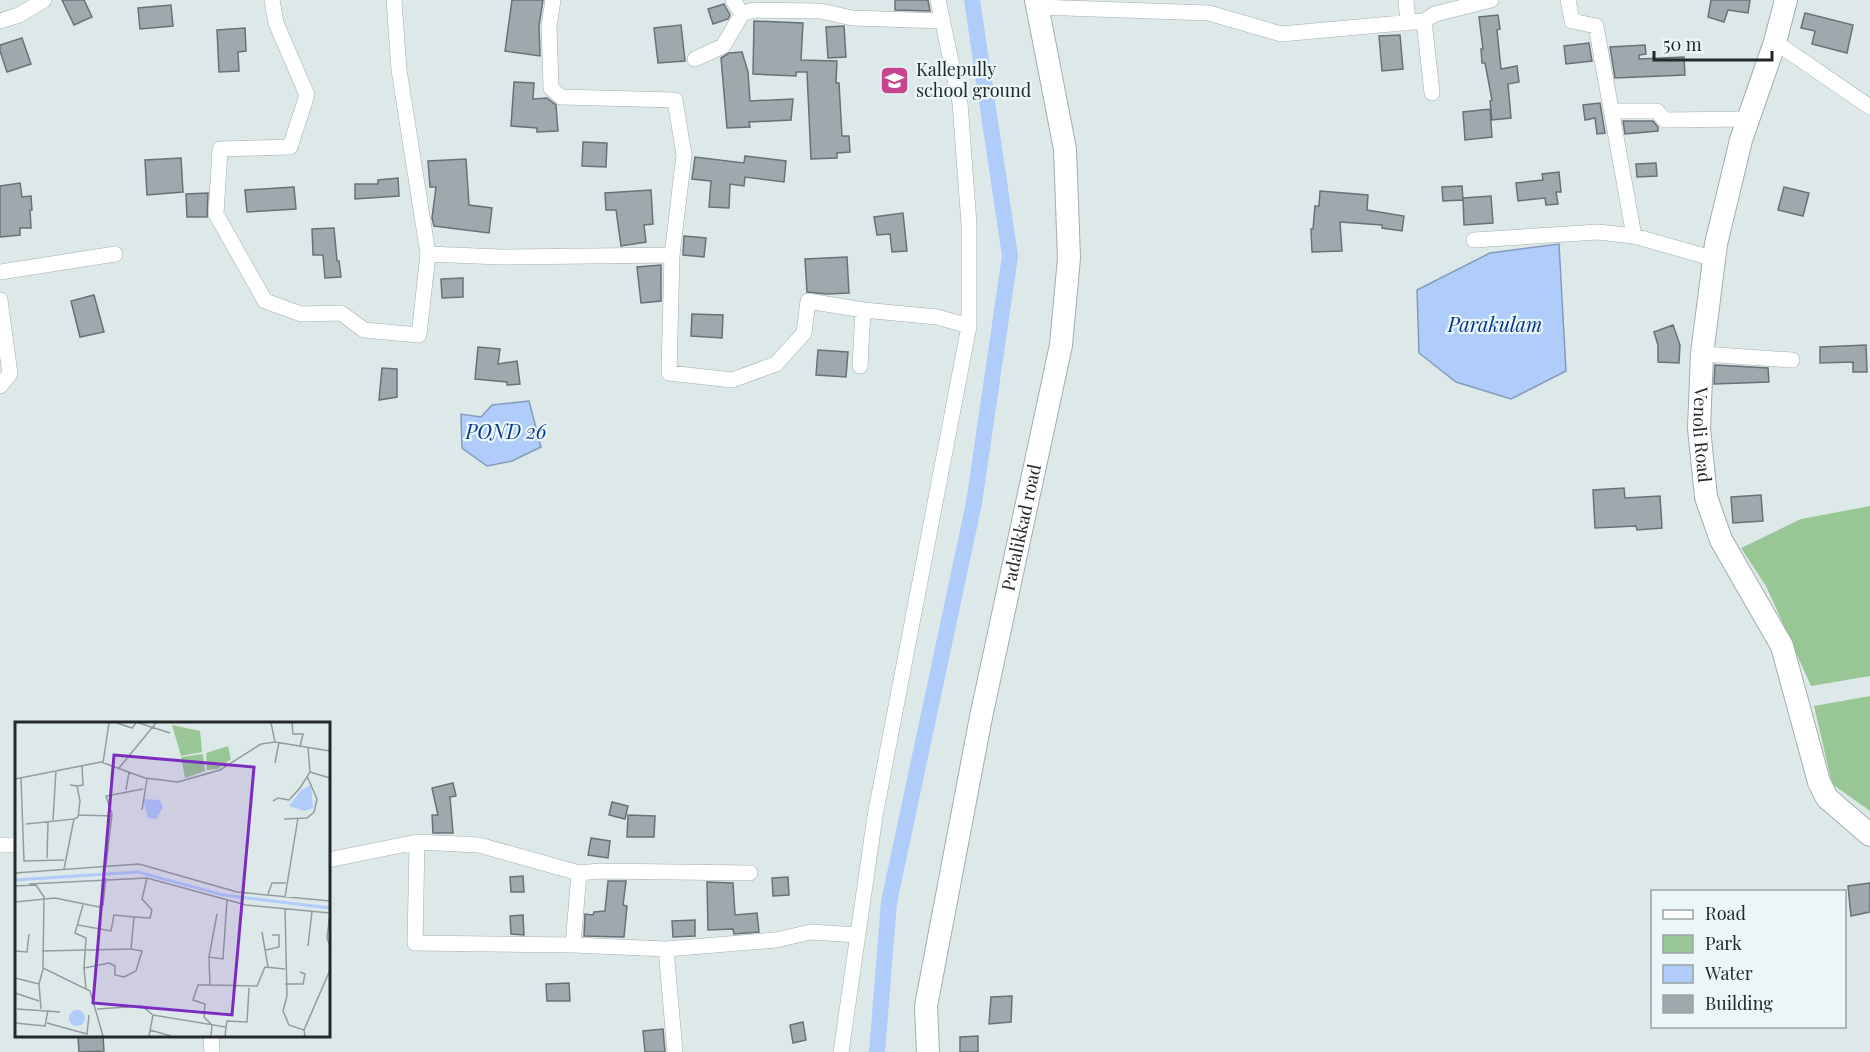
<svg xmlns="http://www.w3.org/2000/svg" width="1870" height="1052" font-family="'Playfair Display',serif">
<rect width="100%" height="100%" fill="#dde9e9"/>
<path fill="#98c795" d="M1870,506V676L1811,686L1766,586L1741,548L1801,519Z
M1870,696V811L1832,784L1814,706Z"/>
<path fill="#b0ccfb" stroke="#869bbc" stroke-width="1.5" d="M1559,244L1566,371L1511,399L1456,382L1419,353L1417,290L1490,253Z
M529,401L541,447L512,461L487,466L462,448L461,414L481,417L492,405Z"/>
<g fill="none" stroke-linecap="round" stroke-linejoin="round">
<path stroke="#b0ccfb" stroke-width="16" d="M877,1052L889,902L974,503L1010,256L972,0"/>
</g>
<path fill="#9fa8ad" stroke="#697176" stroke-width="1.5" d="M62,0H84L92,17L74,25Z
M512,0H543L539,26L540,56L505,51Z
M895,0H928L930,11L895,10Z
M1711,0H1750L1748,13L1728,10L1724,22L1708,17Z
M724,4L730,15L728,19L713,24L708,9Z
M171,5L173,26L140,29L138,8Z
M1805,13L1853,25L1847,53L1812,44L1815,31L1801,28Z
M1498,15L1500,29L1497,30L1501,69L1517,66L1519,82L1508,84L1511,118L1492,120L1490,101L1492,100L1485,63H1482L1481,49H1483L1479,17Z
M754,21L803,23L801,60L837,61L836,83H839L842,136H849L850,152L837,153V158L811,159L807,72H796V76L753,74Z
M681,25L685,61L658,63L654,28Z
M844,26L846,57L828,58L826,27Z
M245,28L246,51L238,52L239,71L219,72L217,30Z
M1400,35L1403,69L1382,71L1379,36Z
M22,38L31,64L7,72L0,51V45Z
M1589,43L1592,61L1566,64L1564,46Z
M1645,45L1646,54L1639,55V59L1684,57L1685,75L1615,78L1610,47Z
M742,52L748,72L750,101L793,99L791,120L749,122L750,127L727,128L721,58L729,53Z
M514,82L534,83L533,99L547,98L556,105L558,131L537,132V128L511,126Z
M1600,103L1605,133L1597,134L1595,118L1585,120L1583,105Z
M1490,109L1492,137L1465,140L1463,112Z
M1623,121H1653L1658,127V131L1625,134Z
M583,142L607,143L606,167L582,166Z
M745,156L786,161L784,182L745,177L744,186L730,184L729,208L709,207L711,181L692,179L695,157L744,163Z
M181,158L183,192L147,195L145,160Z
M466,159L469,205L492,208L489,233L434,226L432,218L436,187H430L428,161Z
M1656,163L1657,176L1637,177L1636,164Z
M1559,172L1561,192H1556L1558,204L1546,205L1545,198L1518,201L1516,183L1543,180L1542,174Z
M398,178L399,196L355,199V184H378V180Z
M20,183L22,197L31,196L32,210H30L31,228H20V235L0,237V186Z
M1462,186L1463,200L1443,201L1442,187Z
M294,187L296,209L247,212L245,190Z
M1784,187L1809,193L1803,216L1778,210Z
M651,190L653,224L644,225L646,242L621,246L616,210H606L605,193Z
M1320,191L1368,195L1367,210L1404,216L1402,231L1382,228V225L1340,222L1342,251L1312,252L1311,229H1313L1315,206H1319Z
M208,193L207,217H187L186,194Z
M1491,196L1493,223L1464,225L1463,198Z
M903,213L907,251L892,252L890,234L877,235L874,217Z
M334,228L337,261H339L341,277L325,278L323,255H313L312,229Z
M684,236L706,238L704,257L683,255Z
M847,257L849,293L827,294L807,292L805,259Z
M661,265V301L641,303L637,267Z
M463,278V297L442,298L441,279Z
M94,295L104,332L80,337L71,301Z
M692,314L723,315L722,338L691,336Z
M1673,325L1680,345L1679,363L1658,362V345L1654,332Z
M1866,345L1867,372H1853V362L1820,363V347Z
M478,347L500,349L498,364L517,361L520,384L507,385V382L475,379Z
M818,350L848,352L846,377L816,375Z
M1715,365L1768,368L1769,382L1714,384Z
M382,368L397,369V397L379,400Z
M1624,488L1625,498L1660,496L1662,528L1637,530L1636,526L1595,528L1593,490Z
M1761,495L1763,521L1733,523L1731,497Z
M453,783L456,796L450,797L453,833H433L432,815H438L432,788Z
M612,802L628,806L625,819L609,815Z
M628,815L655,816L654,837H627Z
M591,838L610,841L608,858L588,855Z
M523,876L524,892H511L510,877Z
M788,877L789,895L773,896L772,878Z
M608,881H626L623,905L627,906L624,937L584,936L585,914L593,915L594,912L605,911Z
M707,882L733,883L735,915L757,913L759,932L734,934L733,929L708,930Z
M1870,883V912L1851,916L1848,886Z
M523,915L524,935L511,934L510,916Z
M695,920V936L673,937L672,921Z
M569,983L570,1001H547L546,984Z
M1012,996L1011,1022L989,1024L991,997Z
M803,1022L806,1040L793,1043L790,1025Z
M663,1029L665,1052H645L643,1031Z
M103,1036L104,1051L79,1052L78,1037Z
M978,1036V1052H960V1037Z"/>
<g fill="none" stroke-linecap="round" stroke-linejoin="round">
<defs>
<path id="street" d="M272,0L276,23L307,95L290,147L220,149L216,214L265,301L301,314L341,313L364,330L419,335L428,254L501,257L672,255L669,373L732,380L776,364L804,333L808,301L863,310L937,317L969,326
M394,0L399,70L428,254
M553,0L549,26L551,88L561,97L675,100L684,155L672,255
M733,0L742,14L753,10L821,11L852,18L943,21
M1406,0L1408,23
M1568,0L1572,21L1596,26L1634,236
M1037,7L1209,13L1281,34L1424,21L1435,14L1491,0
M0,21L19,15L44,0
M1424,21L1432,93
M1775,42L1870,107
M695,59L723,46L742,14
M1612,111H1657L1665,120L1749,119
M1474,240L1598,232L1634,236L1715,259
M0,272L115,254
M0,300L10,374L0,386
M1702,354L1792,360
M860,366L863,310
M417,842L479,845L579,873L600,871L750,873
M0,845H16
M328,860L417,842L415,943L573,945L666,949L776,940L811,932L858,935
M573,945L579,873
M666,949L675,1052
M211,1036L212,1052
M841,1052L875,816L969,326V224L960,103L938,0"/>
<g id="secondary">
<path id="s1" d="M1786,0L1775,42L1741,140L1716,244L1702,354L1699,428L1706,497L1721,540L1782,646L1819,782L1827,798L1870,835"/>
<path id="s2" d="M928,1052L926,1006L981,717L1061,345L1069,258L1065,149L1036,0"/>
</g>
</defs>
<use href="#street" stroke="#a2adae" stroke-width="16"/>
<use href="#secondary" stroke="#a2adae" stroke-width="24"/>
<use href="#street" stroke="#fff" stroke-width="15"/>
<use href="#secondary" stroke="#fff" stroke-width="22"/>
</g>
<defs>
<symbol id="school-square" viewBox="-11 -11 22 22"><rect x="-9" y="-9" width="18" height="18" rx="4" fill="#c6458e" stroke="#eaf6f7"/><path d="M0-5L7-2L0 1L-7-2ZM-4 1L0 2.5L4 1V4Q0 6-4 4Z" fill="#fff"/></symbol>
</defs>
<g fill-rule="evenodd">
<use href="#school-square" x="878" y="64" width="33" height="33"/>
</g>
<g text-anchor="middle" stroke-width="4.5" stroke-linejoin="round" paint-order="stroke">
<g font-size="18" fill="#242828" stroke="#eaf6f7" text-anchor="start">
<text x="916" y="76">Kallepully<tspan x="916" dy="21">school ground</tspan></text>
</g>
<g font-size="18" fill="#242828" stroke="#eaf6f7">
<text dy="6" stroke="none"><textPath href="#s1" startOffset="446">Venoli Road</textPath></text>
<text dy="6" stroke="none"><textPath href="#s2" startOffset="534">Padalikkad road</textPath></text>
</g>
<g font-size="20" font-style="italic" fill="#04378d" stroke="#eaf6f7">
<text x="1495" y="332">Parakulam</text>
<text x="506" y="439">POND 26</text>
</g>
</g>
<g transform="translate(15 722)">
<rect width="315" height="315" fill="#dde9e9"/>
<path d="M157,3L185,9L187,30L166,34ZM213,24L216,37L203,47L192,48L191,31ZM188,32L190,49L170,56L166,35Z" fill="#98c795"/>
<path d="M296,63L298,86L290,89L274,84L286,68ZM128,77L145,78L148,85L141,97L133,96ZM54 296a8 8 0 1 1 16 0a8 8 0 1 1-16 0Z" fill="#b0ccfb"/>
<path fill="none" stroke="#b0ccfb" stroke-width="3" d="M0,158L123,150L208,173L315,186"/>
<path fill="none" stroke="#939c9c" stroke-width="1.5" d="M102,1L117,6L121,1M124,1L155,11M256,1L260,20M277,1L278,12H288L285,25M88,41L94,1M260,41L264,20M104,46L141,1M295,50L315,56M6,56L9,139L49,138M0,57L86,40L130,56L163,60L205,48L246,22L260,20L315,29M55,63L62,64L65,79L63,95L59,97M62,64L68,63L67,44M111,68L114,50M258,79L263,76L274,78L285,66L295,50L293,26M127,88L132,57M63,93L97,94M269,97L292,96L299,90L302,77L292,54M38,98L41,48M11,102L59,97L49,147M32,136L33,100M91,143L97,92L91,74L128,67M0,151L124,142L222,170L315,179M14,162L132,156L231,183L315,191M0,164L21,163L29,175L28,246L75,269L88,314M253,172L257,161H271M270,175L283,96M0,180L40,176L84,185L88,183L91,156M68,183L60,211L71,216L69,246M270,187L272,274L268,289L274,303L289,308L290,314M315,191L312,216L315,224M63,203L96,209L99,193L119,195M247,210L253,245M293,224L297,189M251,228L264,225V213H257M0,229L12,230L14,212M27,229L116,227M194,235L202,192M0,256L24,262M270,262H288L290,252L285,250M195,263L242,264L250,245L270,247M71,267L69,246L94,241L100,244V253L109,255L121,249L127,229L116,227L119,195L135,196L137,188L127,177L132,156M0,271L24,279M2,287L45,290M26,287L24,262L28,247M82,287L127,284L138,293M0,301L30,304L33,288M32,301L72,312L74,293M211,305L212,299L232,300L234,266M135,308L156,314M289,308L315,248M134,314L138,293L211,305L210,314M196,314L197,303L189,295L190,282L178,278L183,263H195L194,235L208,237L212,178"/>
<path fill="#7b2cbf" fill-opacity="0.15" stroke="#7b2cbf" stroke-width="3" d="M99,33L239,45L217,293L78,281Z"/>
<rect width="315" height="315" fill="none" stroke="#242828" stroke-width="3"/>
</g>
<rect x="1651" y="890" width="195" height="138" fill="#eaf6f7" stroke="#9ba4a4" stroke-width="1.5"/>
<rect x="1663" y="910" width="30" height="9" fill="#ffffff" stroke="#9ba4a4" stroke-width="1.5"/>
<text x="1705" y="920" font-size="18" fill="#242828">Road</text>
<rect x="1663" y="935" width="30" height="18" fill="#98c795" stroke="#9ba4a4" stroke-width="1.5"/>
<text x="1705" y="950" font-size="18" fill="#242828">Park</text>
<rect x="1663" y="965" width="30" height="18" fill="#b0ccfb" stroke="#9ba4a4" stroke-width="1.5"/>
<text x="1705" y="980" font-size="18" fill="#242828">Water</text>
<rect x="1663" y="995" width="30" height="18" fill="#9fa8ad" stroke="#9ba4a4" stroke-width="1.5"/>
<text x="1705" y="1010" font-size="18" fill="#242828">Building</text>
<path d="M1654 51v9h118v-9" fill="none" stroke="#242828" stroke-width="3"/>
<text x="1663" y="51" font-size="18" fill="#242828" stroke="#eaf6f7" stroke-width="4.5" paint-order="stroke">50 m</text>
</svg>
